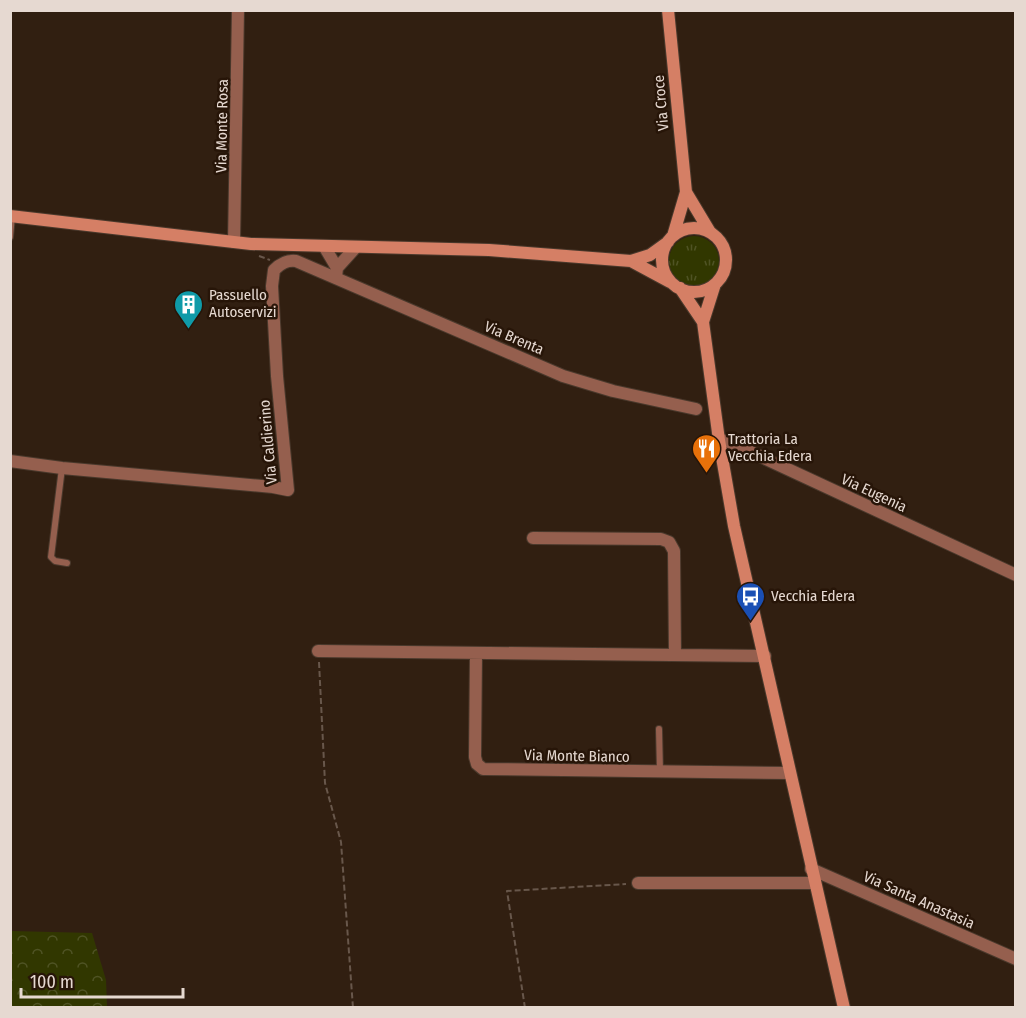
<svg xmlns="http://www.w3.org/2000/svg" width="1026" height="1018" font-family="'Fira Sans Condensed',sans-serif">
<defs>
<pattern id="grass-tufts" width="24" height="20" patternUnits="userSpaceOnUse" patternTransform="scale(1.5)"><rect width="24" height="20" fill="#313700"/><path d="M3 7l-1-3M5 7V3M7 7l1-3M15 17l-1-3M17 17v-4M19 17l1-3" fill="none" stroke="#4f5324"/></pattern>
<pattern id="forest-crowns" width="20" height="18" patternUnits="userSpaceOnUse" patternTransform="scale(1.5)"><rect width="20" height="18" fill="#313700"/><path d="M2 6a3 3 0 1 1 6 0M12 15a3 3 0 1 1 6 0" fill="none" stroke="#4f5324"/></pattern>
</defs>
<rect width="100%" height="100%" fill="#311f11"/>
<path fill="url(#grass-tufts)" d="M669 261a25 25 0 1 1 50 0a25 25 0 1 1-50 0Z"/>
<path fill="url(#forest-crowns)" d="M11,931L92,933L106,980L107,1007H11Z"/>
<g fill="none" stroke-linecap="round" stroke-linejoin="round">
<defs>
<path id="lane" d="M10,237L12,216
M62,468L51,557L55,561L67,563
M659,729L660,772"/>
<path id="street" d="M234,242L238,10
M324,246L337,268L336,278
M337,268L356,247
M719,440L727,441L1016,575
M10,461L62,468L273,487L288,490L277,376L272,286L274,270C281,263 287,260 296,261L563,376L613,391L696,409
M533,538L661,539L669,542L674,551L675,655
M318,651L765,656
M476,653L475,757L477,764L483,769L790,773
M811,869L1016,959
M638,883H814"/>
<path id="secondary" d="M668,10L686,192L710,232
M10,216L251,244L489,250L631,261L650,255L668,242
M662 260a32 32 0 1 1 64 0a32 32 0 1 1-64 0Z
M673,236L686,192
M631,261L670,282
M715,284L703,322L719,440L734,526L844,1008
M680,288L703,322"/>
</defs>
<use href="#lane" stroke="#4a392c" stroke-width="8"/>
<use href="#street" stroke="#4a392c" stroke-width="14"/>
<use href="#secondary" stroke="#4a392c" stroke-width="14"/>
<path stroke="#68574b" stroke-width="2" stroke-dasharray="6 3" stroke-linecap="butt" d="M259,256L270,260
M319,662L325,783L341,842L353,1008
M525,1008L507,891L626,884"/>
<use href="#lane" stroke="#955f4e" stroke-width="6"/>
<use href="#street" stroke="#955f4e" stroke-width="12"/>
<use href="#secondary" stroke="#d57f65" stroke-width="12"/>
</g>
<defs>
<symbol id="building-pin" viewBox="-11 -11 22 30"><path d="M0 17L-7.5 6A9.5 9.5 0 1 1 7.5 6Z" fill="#0f9aa8" stroke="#271508"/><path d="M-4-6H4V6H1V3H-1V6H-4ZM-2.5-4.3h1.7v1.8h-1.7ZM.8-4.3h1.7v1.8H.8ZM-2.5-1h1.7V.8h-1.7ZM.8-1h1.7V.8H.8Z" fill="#fff"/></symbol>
<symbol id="restaurant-pin" viewBox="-11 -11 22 30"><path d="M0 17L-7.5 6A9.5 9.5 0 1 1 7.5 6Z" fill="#e8710a" stroke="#271508"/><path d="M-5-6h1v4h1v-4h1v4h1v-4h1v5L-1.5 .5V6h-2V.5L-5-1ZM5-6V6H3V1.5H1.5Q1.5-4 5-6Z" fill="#fff"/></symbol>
<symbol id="bus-pin" viewBox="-11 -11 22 30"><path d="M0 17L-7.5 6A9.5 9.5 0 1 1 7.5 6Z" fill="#1a4fb4" stroke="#271508"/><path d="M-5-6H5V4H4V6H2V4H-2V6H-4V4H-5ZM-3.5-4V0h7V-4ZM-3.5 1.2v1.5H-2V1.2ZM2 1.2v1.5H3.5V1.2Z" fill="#fff"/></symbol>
</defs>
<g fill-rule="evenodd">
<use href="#building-pin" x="172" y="288" width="33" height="45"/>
<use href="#restaurant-pin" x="690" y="432" width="33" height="45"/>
<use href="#bus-pin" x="734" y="580" width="33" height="45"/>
</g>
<g text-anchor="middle" stroke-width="5" stroke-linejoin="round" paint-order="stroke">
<g font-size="15" fill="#e6d9d1" stroke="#271508">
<text transform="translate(661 103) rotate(-95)" y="5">Via Croce</text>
<text transform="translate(222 126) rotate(-89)" y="5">Via Monte Rosa</text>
<text transform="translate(514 338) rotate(23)" y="5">Via Brenta</text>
<text transform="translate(268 442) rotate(-95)" y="5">Via Caldierino</text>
<text transform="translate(874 493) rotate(25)" y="5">Via Eugenia</text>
<text transform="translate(577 756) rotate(1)" y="5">Via Monte Bianco</text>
<text transform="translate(919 900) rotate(24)" y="5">Via Santa Anastasia</text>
</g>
<g font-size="15" fill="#e6d9d1" stroke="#271508" text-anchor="start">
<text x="209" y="300">Passuello<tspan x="209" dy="17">Autoservizi</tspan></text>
<text x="728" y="444">Trattoria La<tspan x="728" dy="17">Vecchia Edera</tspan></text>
<text x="771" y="601">Vecchia Edera</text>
</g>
</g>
<rect width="1026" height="1018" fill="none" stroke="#e6d9d1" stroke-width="24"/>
<path d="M21 988v9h162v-9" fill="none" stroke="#e6d9d1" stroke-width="3"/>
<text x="30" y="988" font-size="18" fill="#e6d9d1" stroke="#271508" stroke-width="4.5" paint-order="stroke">100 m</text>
</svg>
